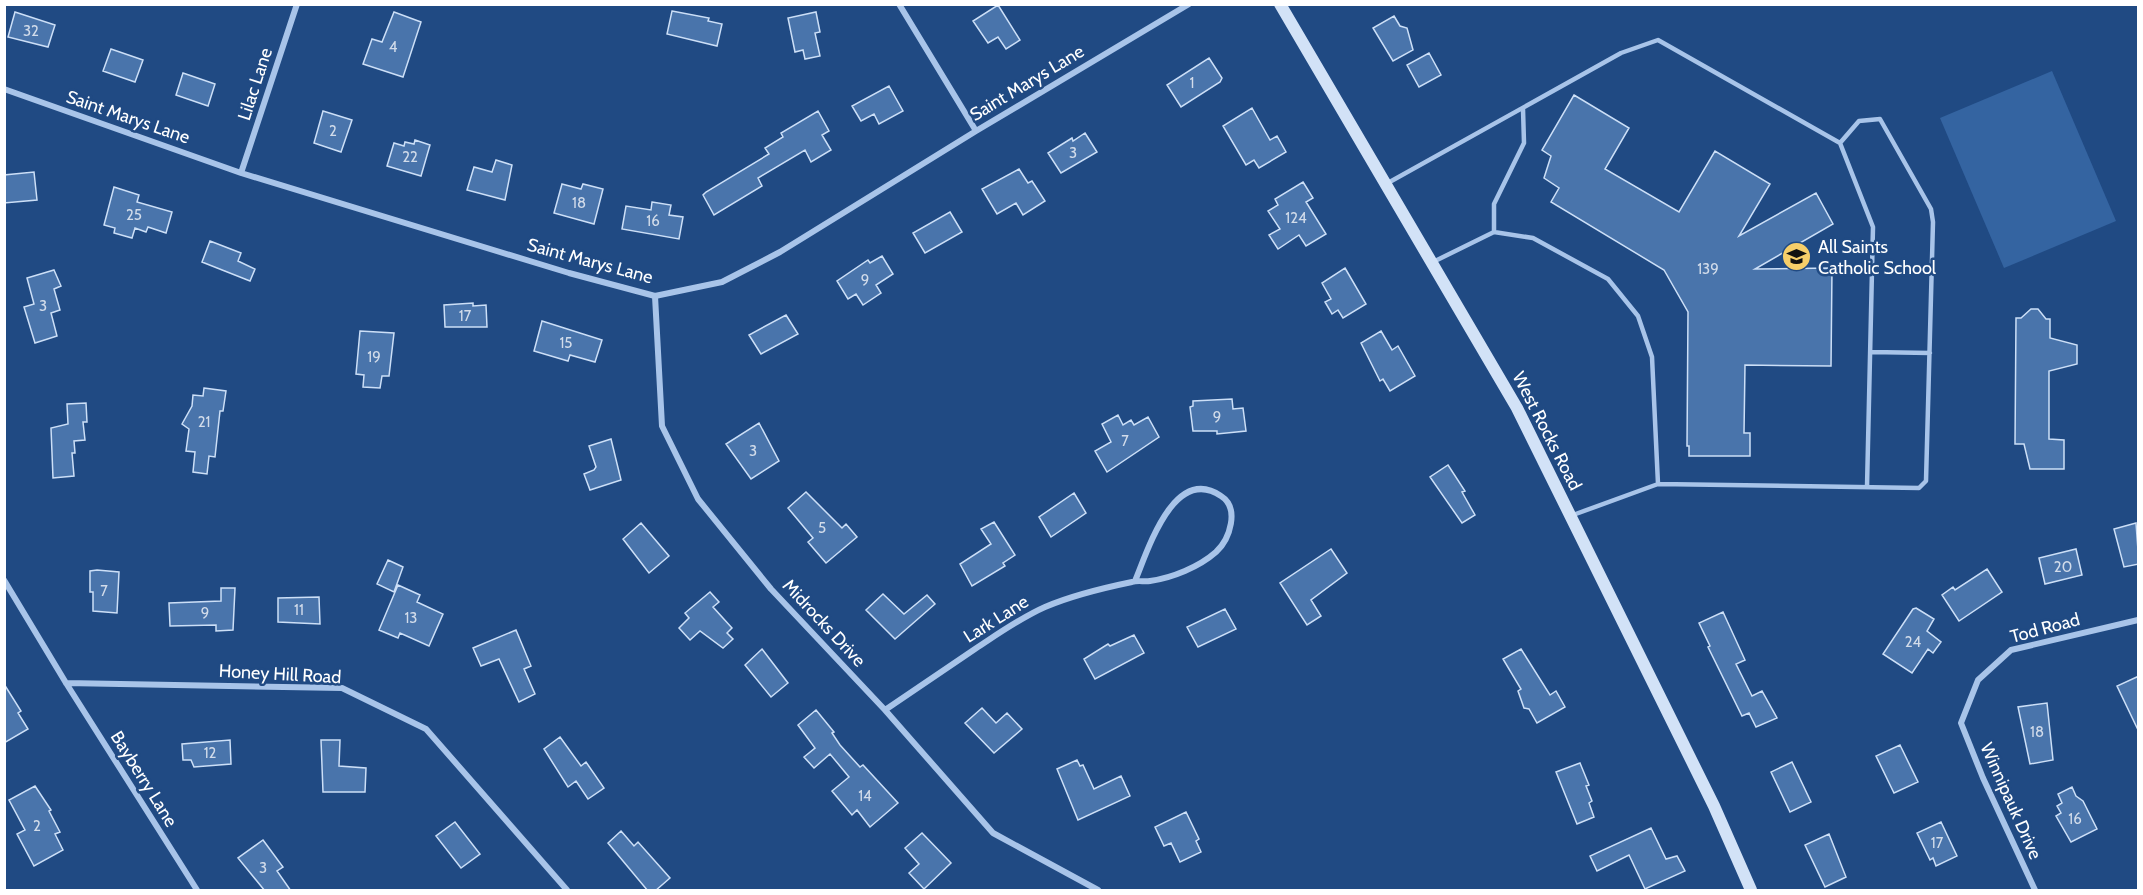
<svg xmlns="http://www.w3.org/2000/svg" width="2143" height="895" font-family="Cabin,sans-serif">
<rect width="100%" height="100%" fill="#204a83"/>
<path fill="#3464a1" d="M2052,71L2116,221L2004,268L1940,118Z"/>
<path fill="#4974ab" stroke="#ccdff7" stroke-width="1.5" d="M998,5L1020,40L1006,49L998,37L988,43L973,21Z
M672,11L709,18L708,21L722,24L717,46L667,34Z
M15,12L55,25L48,47L8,37Z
M394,12L421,22L403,77L363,64L372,39L382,42Z
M816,12L820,32L815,33L820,56L805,59L803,50L795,52L788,18Z
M1394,16L1400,26L1407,28L1413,50L1393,61L1373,28Z
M111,49L143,60L135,82L103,71Z
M1429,53L1441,75L1419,87L1407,65Z
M1209,58L1222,78L1220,82L1181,107L1167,85Z
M183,73L215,84L208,106L176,95Z
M889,86L903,111L879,124L874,114L861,121L852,106Z
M1574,95L1629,128L1605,169L1679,212L1715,151L1770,184L1739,236L1816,193L1833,224L1755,269L1832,268L1831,366L1745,365L1744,433H1750V456H1689V446H1687L1688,312L1664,270L1551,202L1559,188L1544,178L1551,156L1542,150Z
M1252,108L1270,140L1277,136L1286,152L1259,168L1254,160L1246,165L1223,126Z
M323,111L352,120L341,152L314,143Z
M818,111L829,131L822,135L831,150L811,162L805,150L758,178L762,186L714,215L703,195L706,192L769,154L765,148L783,137L781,133Z
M1085,133L1097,152L1061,173L1048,153L1072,138L1073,141Z
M415,140L430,145L421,176L387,166L394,143L404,146L405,142L414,144Z
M496,160L512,165L505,200L467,190L474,167L492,172Z
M1019,169L1028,183L1032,181L1045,201L1023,215L1016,203L997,214L982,189Z
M34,172L37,200L4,203V175Z
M1303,182L1313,198L1306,202L1326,234L1306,246L1299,235L1278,249L1269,235L1280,229L1268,211L1278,205L1275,199Z
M562,184L581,189L583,184L603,189L594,224L554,213Z
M114,187L139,195L137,202L172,212L166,233L148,227L146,232L135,228L132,238L114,233L115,228L104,225Z
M652,202L671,205L669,215L683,217L679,239L622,229L626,206L651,210Z
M950,212L962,232L925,253L913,233Z
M210,241L241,253L238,261L255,269L250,281L202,262Z
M882,256L893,274L876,285L881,293L863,305L856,294L848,299L837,281L868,260L870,263Z
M1345,268L1366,304L1343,318L1338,310L1332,314L1325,302L1331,299L1322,283Z
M54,270L61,286L54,289L60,310L51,313L57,336L35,343L24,307L34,304L27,278Z
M473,303V306L486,305L487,327H445L444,305Z
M2031,309H2038L2046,319H2050V338L2077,345V364L2049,371V439L2064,440V469H2030L2024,444H2015L2016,318H2021Z
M786,315L798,334L761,354L749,335Z
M542,321L602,340L595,362L570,355L568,361L534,351Z
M360,331L394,333L389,376H382L380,388L363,387L364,375L356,374Z
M1381,331L1392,350L1398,346L1415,376L1390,391L1383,379L1380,381L1361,343Z
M204,388L226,391L223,411H220L215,457L209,456L207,474L193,472L195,452L186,451L189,429L182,424L192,406L193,395L203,396Z
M1232,399L1233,409L1243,408L1246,431L1217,434V431H1193L1190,407L1193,406V401Z
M86,403L87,422H83L85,440L74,441L75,453H72L74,476L53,478L51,428L68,424L67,404Z
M1118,415L1123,425L1131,420L1134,425L1148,417L1159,437L1107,472L1095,451L1111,442L1102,424Z
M759,423L779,461L751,479L726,444Z
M611,439L621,480L590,490L584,474L594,470L596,467L589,446Z
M1448,465L1465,491L1462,492L1475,515L1462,523L1430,477Z
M806,492L842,528L846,524L857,537L826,563L808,542L813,538L788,508Z
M1074,493L1086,513L1051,537L1039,517Z
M994,522L1015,555L1003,563L1005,566L972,586L960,564L991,544L981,529Z
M641,523L669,556L649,573L623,539Z
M2136,523L2139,564L2124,567L2114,529Z
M1331,549L1347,573L1311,600L1321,616L1307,625L1280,583Z
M2076,549L2082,575L2045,584L2039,558Z
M388,560L403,567L394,592L377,584Z
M1987,569L2002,592L1959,621L1942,595L1953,587L1955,590Z
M97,570L119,572L117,613L93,611V592H90V571Z
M398,585L420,595L417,602L443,614L429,646L400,633L398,638L379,630Z
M221,588H235L233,630L216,631V625L170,626L169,603L221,601Z
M710,592L719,602L713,607L732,628L727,633L733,639L723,648L700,631L690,640L679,628L689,618L685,613Z
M883,594L904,614L927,595L935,604L895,639L866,610Z
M319,597L320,624L278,622V598Z
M1916,608L1934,619L1927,631L1941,642L1933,653L1928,649L1912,673L1883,654L1913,609Z
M1225,609L1236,629L1198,647L1187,627Z
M1723,612L1745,660L1736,664L1752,696L1762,691L1777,718L1756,727L1749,713L1742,716L1708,647L1710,646L1699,623Z
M516,630L531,666L524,669L535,694L519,702L499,659L481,666L473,648Z
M1134,635L1144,653L1095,679L1084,659L1108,644L1110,646Z
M762,649L788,683L771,697L745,665Z
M1521,649L1550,695L1556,691L1565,707L1537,723L1529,709L1524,708L1518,691L1521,689L1503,659Z
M2139,676V732L2117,686Z
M4,684L21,711L18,713L28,729L4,743Z
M2047,703L2053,760L2030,764L2018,707Z
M982,708L996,723L1007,713L1022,729L994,753L965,723Z
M816,710L834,732L832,733L840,745L860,767L863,765L898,803L870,827L857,810L852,815L832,791L849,777L830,754L814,768L804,757L815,748L798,725Z
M560,737L581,766L586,762L604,788L588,799L576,781L568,787L544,749Z
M230,740L231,764L194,767L191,760H183L182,744Z
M321,740H340L339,766L366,768L365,792H323Z
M1900,745L1918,782L1894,793L1876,756Z
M1077,760L1080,766L1083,765L1094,789L1121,776L1130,796L1078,820L1057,769Z
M1792,762L1811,802L1790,812L1771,772Z
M1580,763L1589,785L1586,786L1592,801L1589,803L1594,817L1577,824L1556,772Z
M35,786L51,810L49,811L60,832L55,834L63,850L34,866L17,834L25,830L9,800Z
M2072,787L2076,796L2083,801L2097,829L2071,842L2056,816L2061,813L2057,806L2062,803L2058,794Z
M1186,812L1199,839L1196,841L1201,852L1180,862L1171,843L1164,846L1155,827Z
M455,822L480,854L461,868L436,836Z
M1941,822L1957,856L1936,866L1933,858L1930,860L1917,833Z
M1651,828L1666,859L1677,856L1685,871L1645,889L1629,855L1597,871L1590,856Z
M621,831L634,846L638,842L670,878L655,891H648L608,843Z
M922,833L951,863L924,889L909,873L919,864L905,848Z
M1829,834L1846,877L1825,887L1805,845Z
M263,840L283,867L277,871L291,891H265L238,858Z"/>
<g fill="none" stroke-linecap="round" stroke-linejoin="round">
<path stroke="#a8c4e9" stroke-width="4.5" d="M1386,184L1621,53L1658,40L1840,143L1873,227L1867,487
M1494,232V204L1524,143L1523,109
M1433,262L1494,232L1533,238L1608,279L1638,316L1652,357L1658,484L1573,515
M1871,352L1930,353
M1658,484L1919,488L1926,481L1933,222L1931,209L1880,119L1859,121L1840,143"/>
<path stroke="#a8c4e9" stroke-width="6" d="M899,4L976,131
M4,89L241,173L569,273L655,296L722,282L780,252L976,131L1189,4
M241,173L297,4
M655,296L662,426L698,499L771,589L885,710L993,833L1098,890
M4,580L66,683L197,890
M66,683L342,688L426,729L567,890
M885,710C915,690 945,669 975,649C998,634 1020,618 1045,607C1073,595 1103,588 1132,582C1138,580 1144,582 1150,581C1172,578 1199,567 1216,552C1230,539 1240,508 1221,496C1174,464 1148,550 1135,581
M2035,890L1983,778L1961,723L1978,680L2011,650L2138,620"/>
<path stroke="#d2e2f7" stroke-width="12" d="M1280,4L1517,408L1714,806L1751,890"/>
</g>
<defs>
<symbol id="school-disc" viewBox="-11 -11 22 22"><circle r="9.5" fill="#f6ce69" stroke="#204a83"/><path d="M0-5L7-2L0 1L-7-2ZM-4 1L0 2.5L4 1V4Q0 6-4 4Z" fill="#111"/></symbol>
</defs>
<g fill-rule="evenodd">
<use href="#school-disc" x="1780" y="240" width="33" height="33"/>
</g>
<g text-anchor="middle" stroke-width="5" stroke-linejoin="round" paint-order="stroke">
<g font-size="15" fill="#d2dcea">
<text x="31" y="36">32</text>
<text x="393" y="52">4</text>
<text x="1192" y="88">1</text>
<text x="333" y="136">2</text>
<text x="1073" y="158">3</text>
<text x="410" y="162">22</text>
<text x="579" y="208">18</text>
<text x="134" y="220">25</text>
<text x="1296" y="223">124</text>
<text x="653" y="226">16</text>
<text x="1708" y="274">139</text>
<text x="865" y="285">9</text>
<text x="43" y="311">3</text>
<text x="465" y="321">17</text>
<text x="566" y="348">15</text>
<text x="374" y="362">19</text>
<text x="1217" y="422">9</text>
<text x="204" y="427">21</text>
<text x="1125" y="446">7</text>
<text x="753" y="456">3</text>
<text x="822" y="533">5</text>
<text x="2063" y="572">20</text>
<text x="104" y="596">7</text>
<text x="299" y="615">11</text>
<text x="205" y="618">9</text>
<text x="411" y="623">13</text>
<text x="1913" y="647">24</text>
<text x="2037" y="737">18</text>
<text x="210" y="758">12</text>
<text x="865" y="801">14</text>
<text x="2075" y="824">16</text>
<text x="37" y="831">2</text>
<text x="1937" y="848">17</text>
<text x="263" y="873">3</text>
</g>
<g font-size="18" fill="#fff" stroke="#204a83">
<text transform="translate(1027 83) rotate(-31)" y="6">Saint Marys Lane</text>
<text transform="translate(255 84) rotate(-72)" y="6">Lilac Lane</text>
<text transform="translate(128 117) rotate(19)" y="6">Saint Marys Lane</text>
<text transform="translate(590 261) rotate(15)" y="6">Saint Marys Lane</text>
<text transform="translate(1547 431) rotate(63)" y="6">West Rocks Road</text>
<text transform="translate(996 619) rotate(-32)" y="6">Lark Lane</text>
<text transform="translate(824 623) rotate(47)" y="6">Midrocks Drive</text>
<text transform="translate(2045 628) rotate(-15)" y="6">Tod Road</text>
<text transform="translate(280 674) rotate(3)" y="6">Honey Hill Road</text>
<text transform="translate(144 779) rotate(58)" y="6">Bayberry Lane</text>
<text transform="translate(2011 801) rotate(66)" y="6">Winnipauk Drive</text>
</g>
<g font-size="18" fill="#fff" stroke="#204a83" text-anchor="start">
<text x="1818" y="253">All Saints<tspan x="1818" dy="21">Catholic School</tspan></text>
</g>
</g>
<rect width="2143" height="895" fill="none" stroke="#ffffff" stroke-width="12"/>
</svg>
